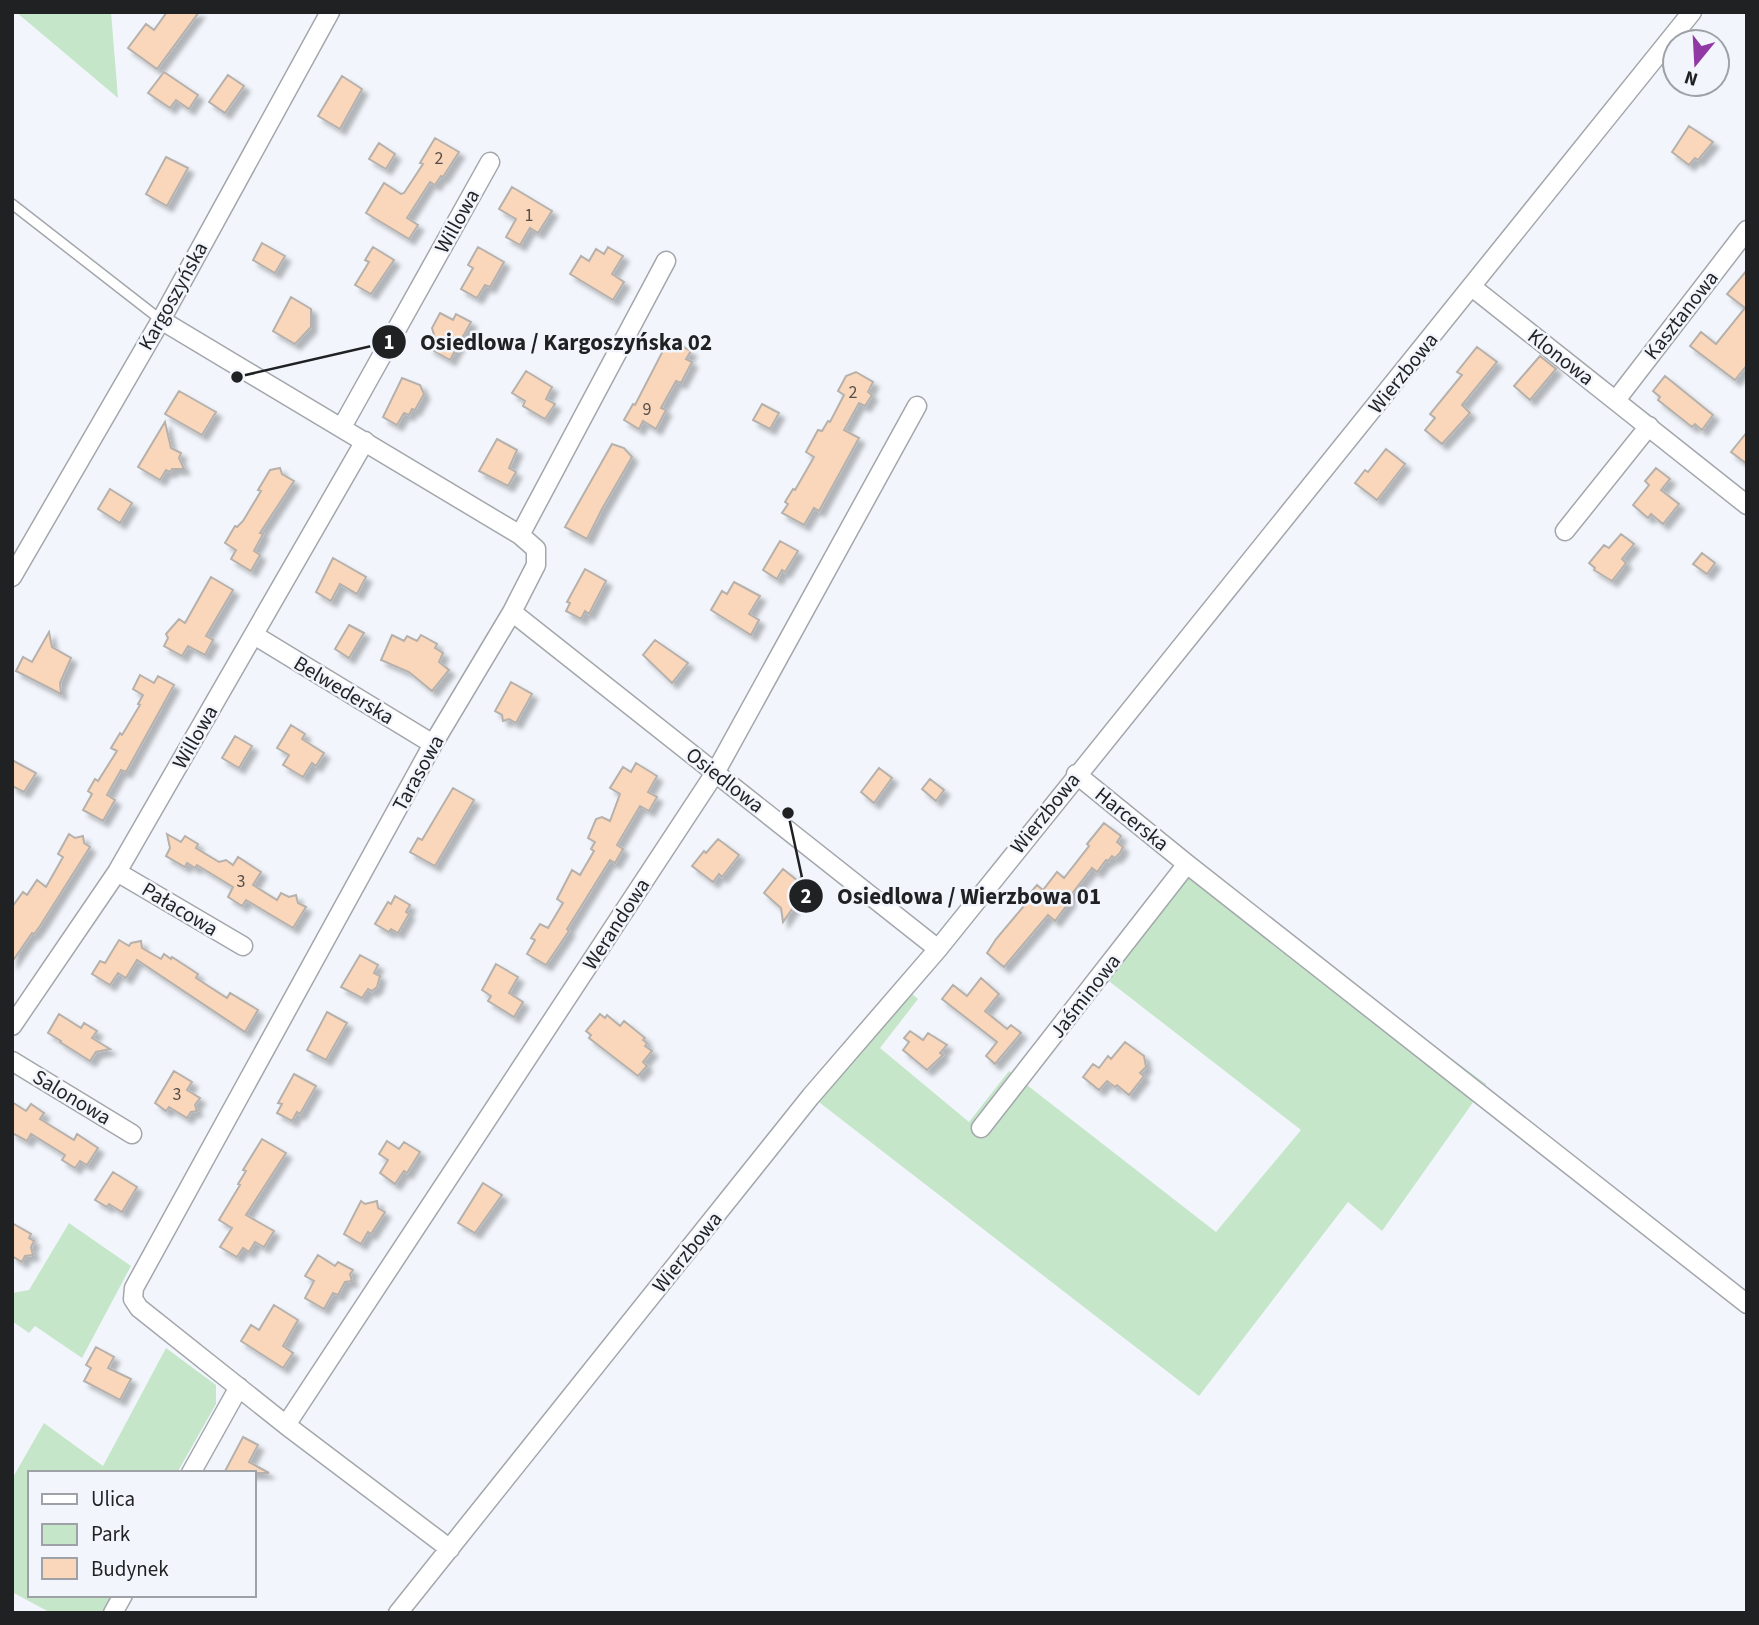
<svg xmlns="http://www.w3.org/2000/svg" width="1759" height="1625" font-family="'Source Sans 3',sans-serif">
<defs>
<filter id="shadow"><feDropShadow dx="5.5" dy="5.5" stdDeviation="2" flood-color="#0004"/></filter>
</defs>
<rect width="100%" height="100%" fill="#f2f6fc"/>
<path fill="#c6e6ca" d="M16,12H111L118,98Z
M1187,864L1486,1084L1382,1231L1348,1202L1199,1396L811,1096L904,987L918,999L880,1048L969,1122L1009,1071L1216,1232L1301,1130L1101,975Z
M69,1223L131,1266L82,1358L35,1326L29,1333L12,1321V1293L29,1290Z
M166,1348L216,1385V1404L177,1473H30V1595H112L103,1613H51L12,1592V1479L44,1423L103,1466Z"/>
<path fill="#fad7bb" stroke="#b6b1ac" stroke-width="2" filter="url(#shadow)" d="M167,12H199L157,69L128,48L146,24L154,30Z
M164,72L198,95L189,109L176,100L170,108L148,93Z
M228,75L244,86L225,113L209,102Z
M342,76L362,89L340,129L318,116Z
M1689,126L1713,142L1698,160L1695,158L1689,165L1672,152Z
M435,138L459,152L443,177L441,176L435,185L430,182L407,218L418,225L409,239L366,213L384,183L401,194L404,193L423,164L420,163Z
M379,143L395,154L386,169L369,159Z
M166,157L188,168L167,206L146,194Z
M512,187L552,211L538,233L530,228L520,245L506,237L516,219L499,209Z
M262,243L285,256L275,273L253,260Z
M373,247L394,260L371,294L355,285L369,262L365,260Z
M478,247L504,262L490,287L485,285L477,298L461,289L473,268L468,265Z
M608,247L623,256L612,274L624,282L613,300L570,274L581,256L589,261L596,249L604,254Z
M1747,270V365L1735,380L1690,346L1701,332L1716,344L1745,308L1727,294Z
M291,297L311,309V327L295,344L273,331Z
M440,313L453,320L456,314L471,322L450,360L429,348L435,338L432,328Z
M669,339L691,351L686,359L692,362L681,383L676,381L661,408L666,410L656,429L643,421L639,429L624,420L633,404L635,405Z
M1477,347L1497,362L1462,405L1470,413L1442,444L1425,430L1435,418L1430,414L1462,375L1457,372Z
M1540,356L1556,369L1530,400L1514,386Z
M526,371L552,387L546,399L555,404L545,419L523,406L525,401L512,393Z
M856,372L873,382L868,392L872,395L865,406L859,403L844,430L859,438L819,511L814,508L804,525L782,513L788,504L785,502L793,489L795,490L814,457L806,452L818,430L822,431L828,421L830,422L844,395L838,391L846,376Z
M1665,376L1713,415L1702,430L1695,424L1692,427L1658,400L1660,397L1653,391Z
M402,378L420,385L424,394L415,410L412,409L409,415L404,413L397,425L383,417Z
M179,391L216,412L202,435L165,414Z
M762,404L779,413L770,429L753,420Z
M165,422L171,448L181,453L179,458L184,469H172L170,472L166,470L160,480L138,467Z
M1747,432V464L1731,452Z
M497,439L517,450L509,468L516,472L508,486L479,471Z
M612,444L624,448L632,457L602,509L587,539L565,527Z
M1386,449L1405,464L1377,500L1355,483L1365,470L1368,472Z
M280,468L282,474L294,481L260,533L263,534L254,551L260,555L251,571L231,559L236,550L225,543L235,526L237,527L243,521L261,491L258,490L270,470Z
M1656,468L1670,479L1661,490L1679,504L1663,524L1651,514L1648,518L1633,505L1649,485L1645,481Z
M110,489L132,503L120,523L98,509Z
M1621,534L1634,544L1622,559L1626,563L1612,581L1594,570L1595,568L1589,563L1604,545L1609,548Z
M780,541L798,551L785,572L782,570L777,579L763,570Z
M1702,553L1715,563L1707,574L1693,564Z
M333,558L366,577L357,594L340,584L331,601L316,592Z
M585,569L606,581L589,614L585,611L581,619L566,611L570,603L567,602Z
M211,577L233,590L206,636L213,640L205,655L188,646L182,656L164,646L168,638L166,634L179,619L185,623Z
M734,582L760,596L749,614L759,620L751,635L711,610L722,591L727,594Z
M349,625L364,633L349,658L335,649Z
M49,632L52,647L71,658L60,683L61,694L16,671L23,657L32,662Z
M392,635L404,641L407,636L417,641L421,635L437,644L435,648L443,653L439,662L449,670L432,691L409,672L381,660Z
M655,640L688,663L672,683L643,655Z
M140,675L154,683L158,676L174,685L126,772L121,770L107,795L115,800L103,821L83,810L92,794L88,791L95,779L98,781L117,751L111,748L120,733L122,735L140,705L138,704L143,695L133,689Z
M511,682L532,694L516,723L509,719L503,721L502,715L495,711Z
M291,725L305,734L302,739L324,753L316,766L312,763L303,777L283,765L289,755L277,748Z
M235,736L252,746L239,768L222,758Z
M12,760L36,773L24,792L12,786Z
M636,763L657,776L648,792L657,797L649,811L640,806L617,845L623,849L615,863L610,860L567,929L569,931L546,965L527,954L535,940L531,938L540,924L548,928L563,903L557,899L572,870L580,875L594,851L591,849L595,842L588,838L596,819L602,817L610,821L620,794L610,788L623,767L631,772Z
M879,768L892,778L874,803L861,792Z
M930,779L944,790L936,801L922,789Z
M453,788L474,800L435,866L410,852L418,838L422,840Z
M1104,823L1121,836L1117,842L1123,847L1120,853L1115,858L1112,856L1108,861L1106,860L1097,872L1092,868L1068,899L1070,901L1055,921L1048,915L1004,967L987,953L996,939L1029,900L1026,898L1037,885L1043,890L1057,872L1064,878L1089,846L1087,844Z
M69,834L75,838L83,836L84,843L90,847L40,926L34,934L32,933L12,962V907L23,892L27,895L37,880L46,887L63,857L58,854Z
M167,834L181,842L185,836L198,844L196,848L219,862L226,860L233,865L238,857L261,872L253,885L277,900L281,893L289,897L296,895L298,903L306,907L293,928L246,900L242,906L228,897L233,887L197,865L195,868L187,863L185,867L166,856L170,848Z
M718,839L739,855L722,877L719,874L713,882L692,866L704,851L706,853Z
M783,869L798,881L801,877L815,887L804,901L800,898L783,922L781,908L764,893Z
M395,896L410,905L406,912L409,914L398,933L391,929L389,932L375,924L388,902L391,904Z
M119,940L129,946L131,943L141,941L142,948L161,959L164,954L171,959L172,957L198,974L196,978L227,998L230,993L258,1010L245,1032L137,960L126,978L118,973L110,985L92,974L100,961L105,963Z
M360,955L378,965L374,973L380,976L377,987L372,991L368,989L362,998L341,987Z
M496,964L518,977L509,993L523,1002L514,1017L488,1001L491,996L482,990Z
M981,978L999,994L985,1011L1007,1029L1011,1025L1021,1033L995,1064L986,1056L997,1042L942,999L953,985L967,996Z
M327,1012L347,1023L326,1060L307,1050Z
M59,1014L81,1028L84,1023L97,1031L92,1038L110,1049L96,1052L90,1061L60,1042L61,1041L48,1033Z
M600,1014L605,1018L607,1015L620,1026L624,1021L645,1038L643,1040L647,1043L645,1046L652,1051L643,1062L647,1066L638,1076L589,1038L591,1035L586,1031Z
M910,1031L923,1040L928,1033L947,1045L940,1053L943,1055L927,1070L903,1050L909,1042L904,1038Z
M1125,1042L1144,1056L1146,1067L1140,1073L1144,1076L1129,1095L1117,1085L1115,1087L1107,1081L1099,1090L1083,1077L1093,1064L1099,1068L1108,1056L1111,1059Z
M174,1071L192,1082L187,1090L200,1098L195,1105L197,1111L191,1112L187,1118L169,1107L166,1111L155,1103Z
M294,1074L316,1086L300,1114L297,1112L292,1121L277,1113L282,1104L278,1103Z
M12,1102L26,1111L31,1104L44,1113L40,1119L74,1140L77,1134L98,1148L87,1165L80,1161L75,1168L62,1160L65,1155L31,1134L27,1141L12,1133Z
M262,1139L286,1153L246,1215L274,1231L264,1247L255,1242L249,1252L243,1248L237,1257L220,1247L232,1228L219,1220L240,1185L238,1184L246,1171L243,1170Z
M387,1141L399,1149L404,1142L420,1152L407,1173L404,1171L395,1184L380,1173L388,1160L379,1154Z
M113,1172L137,1187L122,1212L109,1204L107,1207L95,1200Z
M483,1183L502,1195L475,1233L458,1223Z
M361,1201L365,1204L377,1201L378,1208L385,1212L371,1234L368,1232L361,1244L344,1234Z
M12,1223L31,1234L29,1238L34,1241L31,1247L33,1255L25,1256L22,1262L12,1256Z
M318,1255L335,1266L338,1262L353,1270L350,1274L352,1281L345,1282L338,1295L333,1293L324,1309L305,1298L314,1281L305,1276Z
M274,1305L298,1320L283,1346L293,1353L283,1368L241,1341L251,1325L259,1330Z
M96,1347L114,1357L108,1368L131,1379L120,1400L84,1381L91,1368L86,1365Z
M243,1437L258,1445L249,1462L269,1473H224Z"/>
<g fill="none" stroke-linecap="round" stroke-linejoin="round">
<defs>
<path id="service" d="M12,204L161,320"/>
<path id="minor" d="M1472,287L1747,505
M161,320L520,535L536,549V565L512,612L433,744L134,1288L133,1299L139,1308L286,1425L450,1549
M1616,400L1747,230
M342,427L490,162
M1565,531L1649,426
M520,535L666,261
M12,577L161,320L330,12
M512,612L938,949
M254,635L433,744
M1076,774L1187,864L1747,1304
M117,872L243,946
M12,1026L117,872L365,441
M12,1061L132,1134
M981,1128L1187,864
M286,1425L715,773L917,406
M191,1473L239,1387
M113,1613L123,1595
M398,1613L811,1096L938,949L1692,12"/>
</defs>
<use href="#service" stroke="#a3a7ac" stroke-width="12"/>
<use href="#minor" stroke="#a3a7ac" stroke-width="21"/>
<use href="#service" stroke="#fff" stroke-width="9"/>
<use href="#minor" stroke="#fff" stroke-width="18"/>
</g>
<g text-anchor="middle" stroke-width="5" stroke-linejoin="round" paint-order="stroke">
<g font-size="18" fill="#564e49">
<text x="439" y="164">2</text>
<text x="529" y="221">1</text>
<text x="853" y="398">2</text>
<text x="647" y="415">9</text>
<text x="241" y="887">3</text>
<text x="177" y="1100">3</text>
</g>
<g font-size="21" fill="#1f2123" stroke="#f2f6fc">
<text transform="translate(457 221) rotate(-61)" y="7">Willowa</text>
<text transform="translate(173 296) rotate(-61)" y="7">Kargoszyńska</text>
<text transform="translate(1681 315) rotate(-52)" y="7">Kasztanowa</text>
<text transform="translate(1561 357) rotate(38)" y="7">Klonowa</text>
<text transform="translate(1403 373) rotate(-51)" y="7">Wierzbowa</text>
<text transform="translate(344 690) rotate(31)" y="7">Belwederska</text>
<text transform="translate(195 737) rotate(-60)" y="7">Willowa</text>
<text transform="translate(418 773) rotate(-61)" y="7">Tarasowa</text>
<text transform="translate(725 780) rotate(38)" y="7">Osiedlowa</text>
<text transform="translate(1045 813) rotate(-51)" y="7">Wierzbowa</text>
<text transform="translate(1132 819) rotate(39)" y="7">Harcerska</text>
<text transform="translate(180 909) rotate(31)" y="7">Pałacowa</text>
<text transform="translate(616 924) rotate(-57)" y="7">Werandowa</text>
<text transform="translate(1085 996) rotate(-52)" y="7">Jaśminowa</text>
<text transform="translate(72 1097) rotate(31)" y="7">Salonowa</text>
<text transform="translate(687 1252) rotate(-51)" y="7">Wierzbowa</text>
</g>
</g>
<path fill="none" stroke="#1f2123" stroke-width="2.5" d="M237 377L389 342M788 813L806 896"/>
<g fill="#1f2123" stroke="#f2f6fc" stroke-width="2.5">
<circle cx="237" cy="377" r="7"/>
<circle cx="788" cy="813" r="7"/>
<circle cx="389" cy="342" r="18"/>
<circle cx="806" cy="896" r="18"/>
</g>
<g font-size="21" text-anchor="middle" font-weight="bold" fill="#fff">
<text x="389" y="349">1</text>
<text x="806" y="903">2</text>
</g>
<g font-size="23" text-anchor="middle" font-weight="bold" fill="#1f2123" stroke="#f2f6fc" stroke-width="5" stroke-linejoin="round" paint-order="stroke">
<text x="566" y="350">Osiedlowa / Kargoszyńska 02</text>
<text x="969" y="904">Osiedlowa / Wierzbowa 01</text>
</g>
<rect width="1759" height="1625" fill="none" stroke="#1f2123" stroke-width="28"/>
<rect x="28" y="1471" width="228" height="126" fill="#f2f6fc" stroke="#9ea1a5" stroke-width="2"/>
<rect x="42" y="1494" width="35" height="10" fill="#ffffff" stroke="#9ea1a5" stroke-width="2"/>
<text x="91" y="1506" font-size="21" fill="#1f2123">Ulica</text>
<rect x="42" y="1524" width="35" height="21" fill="#c6e6ca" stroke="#9ea1a5" stroke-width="2"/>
<text x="91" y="1541" font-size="21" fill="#1f2123">Park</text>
<rect x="42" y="1558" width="35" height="21" fill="#fad7bb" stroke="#9ea1a5" stroke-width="2"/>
<text x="91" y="1576" font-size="21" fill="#1f2123">Budynek</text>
<g transform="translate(1696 63) rotate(198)"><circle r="33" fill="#f2f6fc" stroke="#9ea1a5" stroke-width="2"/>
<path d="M0-5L12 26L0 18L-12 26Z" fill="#9038a3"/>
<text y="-10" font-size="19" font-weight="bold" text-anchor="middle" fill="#1f2123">N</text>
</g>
</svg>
